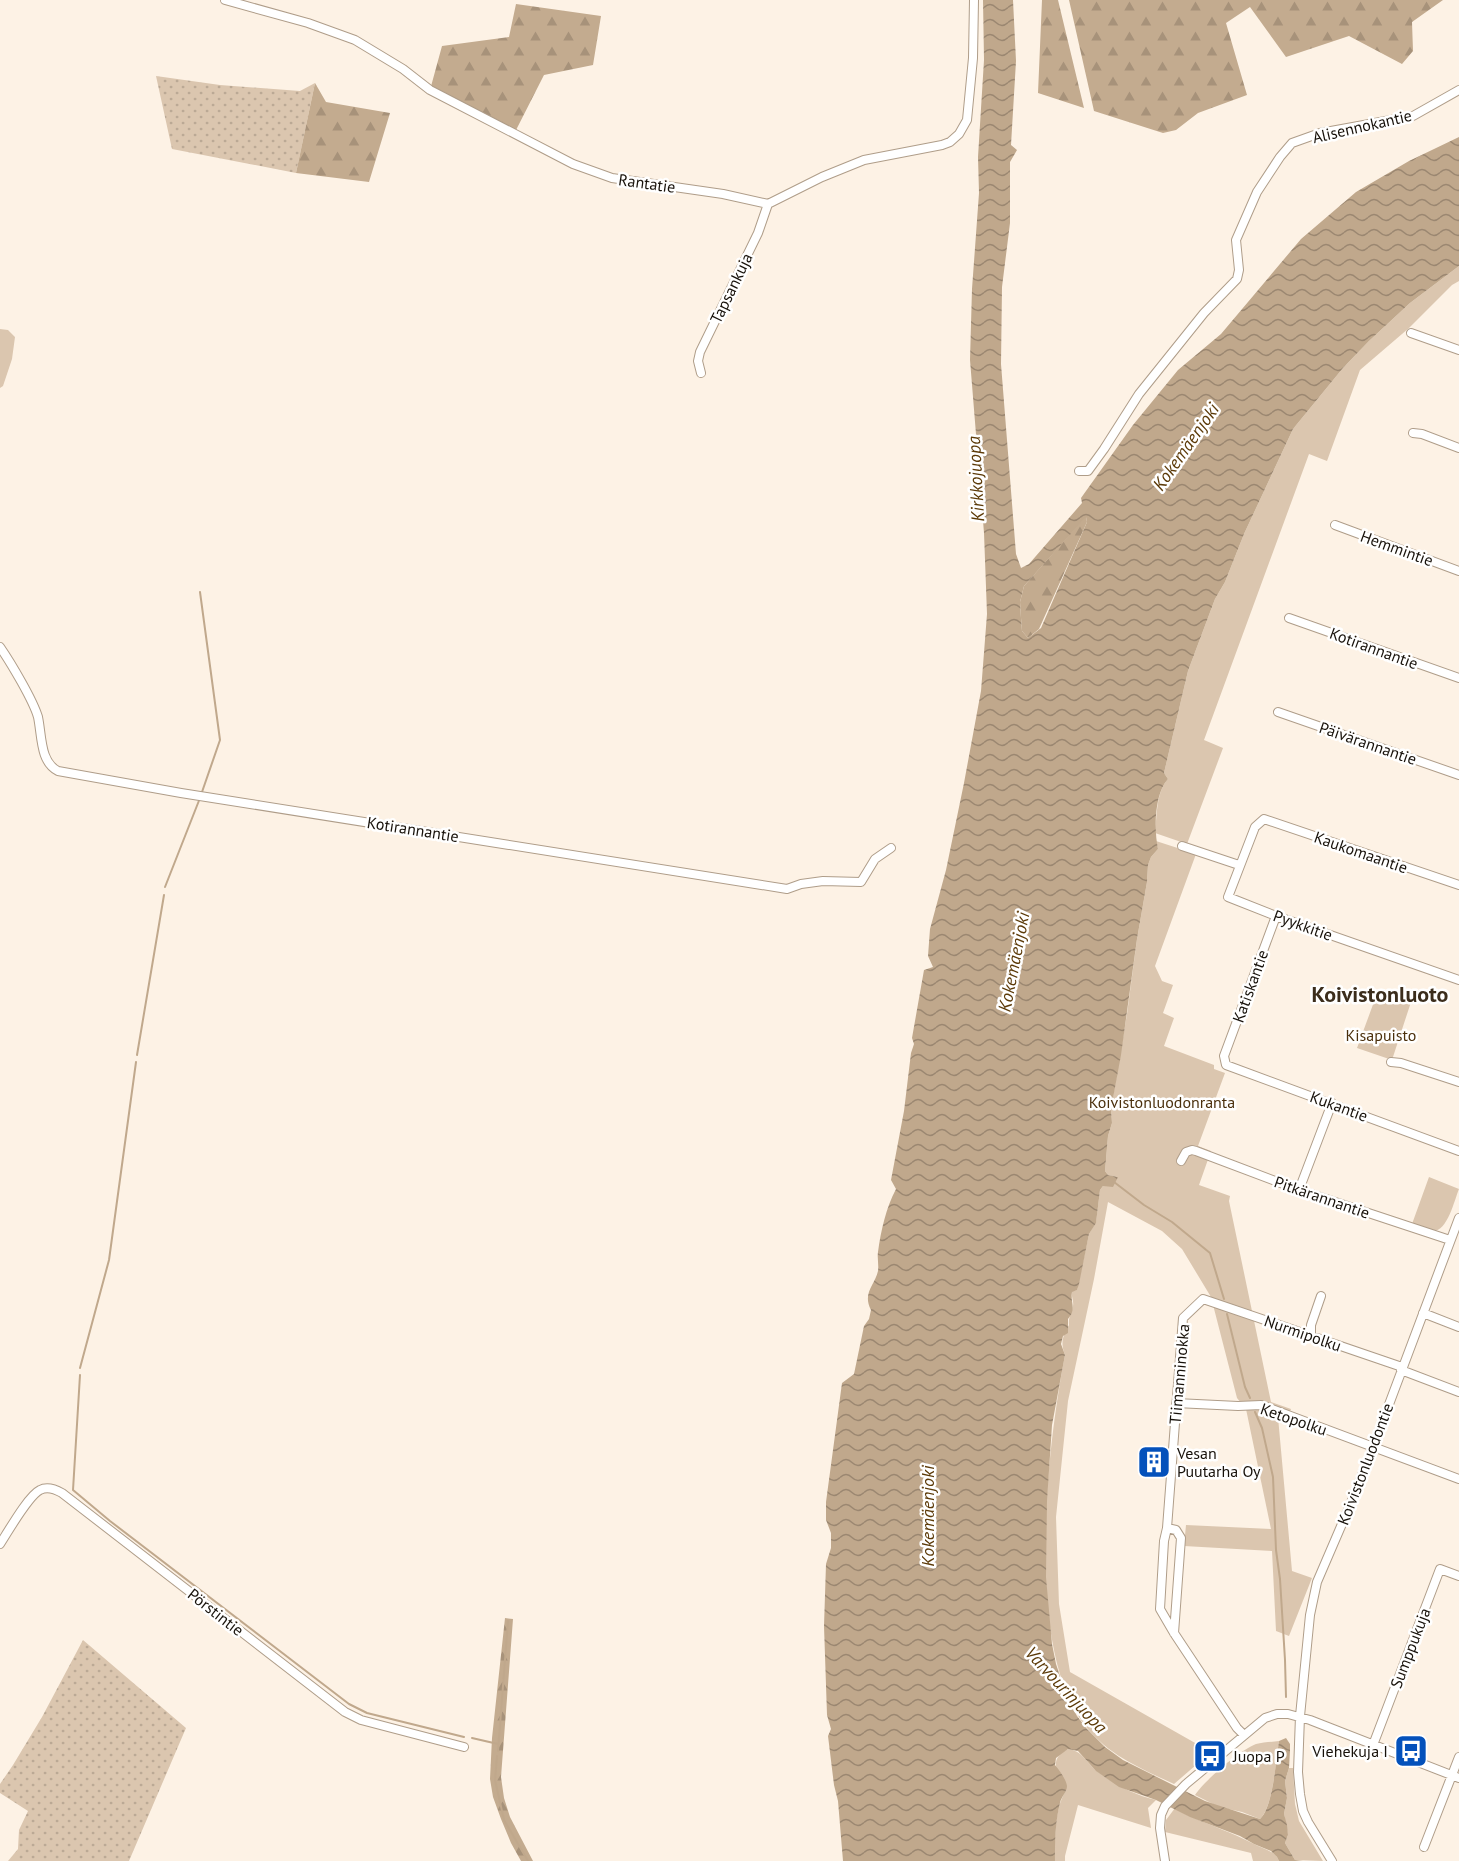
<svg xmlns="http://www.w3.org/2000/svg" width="1459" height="1861" font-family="'PT Sans',sans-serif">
<defs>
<pattern id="grass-dots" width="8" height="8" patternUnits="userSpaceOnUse" patternTransform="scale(1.5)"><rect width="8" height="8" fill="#dbc6af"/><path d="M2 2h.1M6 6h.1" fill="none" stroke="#bba995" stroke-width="1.8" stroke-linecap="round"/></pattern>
<pattern id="forest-firs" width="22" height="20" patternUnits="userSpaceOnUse" patternTransform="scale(1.5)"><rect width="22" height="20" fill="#c3ab8f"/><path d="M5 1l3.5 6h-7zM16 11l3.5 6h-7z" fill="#a7927a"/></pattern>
<pattern id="water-waves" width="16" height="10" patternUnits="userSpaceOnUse" patternTransform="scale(1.5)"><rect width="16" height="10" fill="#c0a88c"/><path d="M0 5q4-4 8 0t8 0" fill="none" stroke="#9b8771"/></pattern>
</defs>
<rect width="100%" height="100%" fill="#fdf2e5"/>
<path fill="url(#grass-dots)" d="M156,76L220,85L300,91L315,83L296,173L172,149Z
M83,1640L186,1728L129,1861H8L18,1849L19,1830L28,1811L0,1793V1784L13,1765L42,1717Z"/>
<path fill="url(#forest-firs)" d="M1042,0H1058L1084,108L1038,93Z
M1069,0H1443L1412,22L1413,51L1402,64L1349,36L1286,57L1250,7L1226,23L1247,95L1198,113L1176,130L1163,133L1094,111Z
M516,4L601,16L593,65L544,75L514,134L430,90L442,46L509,37Z
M315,83L326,102L390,113L369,182L296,173Z
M1086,516L1087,522L1039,629L1028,638L1022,631L1021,618L1020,602L1024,586Z
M505,1618L513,1619L501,1777L504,1798L510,1817L533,1861H521L511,1843L501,1819L493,1797L490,1779L492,1738Z"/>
<path fill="#dbc6af" d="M1459,266V281L1452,285L1409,328L1360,370L1327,461L1309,454L1204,740L1223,748L1187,844L1155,833C1157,816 1156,792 1168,779L1164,773L1188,671L1215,599L1225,582L1244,534L1293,429L1343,368L1369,341L1410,303Z
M0,329L8,330L15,337L12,359L3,386L0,388Z
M1156,841L1196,854L1155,966L1162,981L1173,985L1163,1013L1174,1018L1164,1046L1214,1065V1069L1225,1073L1198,1146L1211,1151L1199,1185L1230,1196L1229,1201L1271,1402L1291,1409L1287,1419L1278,1417L1292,1571L1312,1578L1289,1636L1276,1631L1272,1551L1184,1546L1186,1525L1271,1529L1246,1409L1237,1398L1211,1297L1182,1249L1162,1231L1108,1202L1094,1279L1068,1401L1056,1517L1059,1604L1070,1672L1211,1752L1174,1784C1142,1769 1110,1756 1087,1728C1023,1651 1047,1448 1065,1355C1060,1342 1063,1336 1069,1325C1068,1317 1072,1313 1073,1306C1074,1301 1071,1297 1072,1291L1077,1290L1089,1234L1096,1222L1100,1190L1103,1186L1118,1177L1108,1175L1105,1171L1108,1136L1112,1123L1111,1109L1127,1014L1137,939L1147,882L1148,865L1151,857L1158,849Z
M1378,991L1411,1002L1392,1060L1357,1048Z
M1429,1177L1459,1189C1454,1201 1447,1234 1431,1231C1425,1230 1418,1226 1412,1224Z
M1279,1741C1276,1760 1273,1807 1260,1819L1242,1812L1219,1807L1195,1795C1204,1781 1240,1750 1256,1744C1263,1742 1272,1742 1279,1741Z
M1068,1749C1082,1750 1088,1765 1098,1772C1116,1785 1134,1795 1156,1800L1148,1808L1151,1828L1078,1805L1065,1856V1861H1055C1055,1838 1054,1810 1066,1790C1058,1773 1047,1760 1068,1749Z
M1289,1768H1293L1295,1804L1299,1821L1323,1861L1295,1860L1285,1843L1288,1835L1284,1814L1287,1798L1285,1781Z
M1175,1808C1181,1811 1186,1815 1192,1817C1212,1826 1233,1833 1252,1843C1262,1849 1275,1850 1279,1861H1253L1251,1853L1165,1832L1166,1820Z"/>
<path fill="url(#water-waves)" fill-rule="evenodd" d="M983,0H1013L1016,61L1011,145L1017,150L1010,162V223L1002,287L1001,364L1016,554L1021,568L1029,564L1082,503L1081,498L1133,425L1178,370L1221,334L1301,239L1356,192L1409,161L1459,137V266L1410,303L1369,341L1343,368L1293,429L1244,534L1225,582L1215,599L1188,671L1164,773L1168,779C1154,794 1154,830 1158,849L1151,857L1148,865L1147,882L1137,939L1121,1055L1111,1109L1112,1123L1108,1136L1105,1171L1108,1175L1118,1177L1113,1187L1103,1186L1100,1190L1096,1223L1089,1234L1079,1284L1077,1290L1072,1292C1070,1302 1077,1309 1068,1319V1333L1063,1336L1061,1344L1065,1355L1052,1425L1047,1501L1046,1577L1052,1644L1056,1664L1067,1697L1077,1716L1087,1729L1105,1747L1123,1760L1205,1801L1260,1819C1273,1808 1276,1759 1279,1741L1286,1738L1290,1744V1751L1289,1768L1285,1781L1287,1798L1284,1814L1287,1825L1288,1835L1285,1843L1295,1860L1303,1861H1279L1277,1857L1271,1851L1254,1844L1240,1836L1190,1817L1156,1800L1119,1787L1096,1771L1078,1751L1068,1749L1056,1758L1055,1765C1059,1770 1066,1779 1067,1786C1067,1792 1061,1797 1060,1803C1055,1822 1055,1842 1055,1861H843L838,1801L834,1785L828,1736L831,1729L827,1715L824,1626L826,1564L831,1548V1533L826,1520V1502L842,1383L854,1374L864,1326L869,1319L871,1310C862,1293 875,1285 878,1271C879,1265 877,1258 878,1252C881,1230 886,1208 896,1189L891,1180L904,1111L911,1053L914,1044L912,1038L924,970L933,967L928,956L930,929L946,870L964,783L981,691L987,614L984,533L970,360L972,289L979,193L978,157L984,60ZM1086,517L1087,522L1041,628L1028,638L1022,631L1021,618L1020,602L1024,586Z"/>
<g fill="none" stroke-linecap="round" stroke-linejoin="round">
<path stroke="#c0a88c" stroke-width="2" d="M200,592L220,740L202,792
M165,887L200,798
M137,1055L164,895
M1114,1182L1144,1205L1172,1222L1210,1253L1224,1299
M1227,1314L1245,1387L1250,1398
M80,1368L109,1260L136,1062
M80,1375L73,1490L110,1521L349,1704L367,1713L464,1737
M1255,1412L1262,1428L1273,1477L1276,1550L1280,1579L1285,1660L1286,1697
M472,1738L498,1744
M498,1751L508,1621
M497,1756L495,1780L504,1820L528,1861"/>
<defs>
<path id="minor" d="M225,0L308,23L355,40L403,69L430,90L573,164L612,178L723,194L768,204L822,177L864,160L942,145L950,142L959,134L967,120L973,58L974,0
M1411,333L1459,350
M701,373L698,361L700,352L758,233L768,204
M1413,433L1422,434L1459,448
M1079,471H1088L1104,449L1139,394L1204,313L1237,279L1239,270L1236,240L1257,192L1280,157L1292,143L1320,133L1413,116L1459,90
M1335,525L1459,571
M1289,618L1459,678
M0,647C11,663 33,700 38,717C42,736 40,762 58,771L181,793L787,889L801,884L823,881L861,882L875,859L891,848
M1278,712L1459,775
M1182,846L1239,865
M1459,885L1264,819L1255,827L1228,897L1276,916L1459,980
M1276,916L1224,1056L1226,1065L1459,1151
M1391,1062L1401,1063L1459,1082
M1181,1161L1186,1152L1192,1150L1196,1151L1299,1190L1450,1240
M1299,1190L1332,1103
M1423,1313L1459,1327
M1311,1335V1325L1321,1296
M1401,1370L1459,1392
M1176,1403L1238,1406L1261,1405L1459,1479
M1167,1528L1176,1530L1181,1538L1174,1633
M0,1544C8,1532 28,1496 40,1490C47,1486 55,1489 62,1493L345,1712L361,1720L464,1747
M1244,1735L1237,1728L1174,1633L1160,1609L1164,1541L1167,1528L1183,1318L1203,1299L1402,1367
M1373,1745L1440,1569L1459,1576
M1424,1847L1459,1757
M1165,1861L1160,1828L1161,1815L1165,1806L1186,1784L1265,1718L1277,1714H1288L1310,1720L1459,1778
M1332,1861L1308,1822L1303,1811L1300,1794L1298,1772L1300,1716L1310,1615L1317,1582L1348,1510L1373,1447L1459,1218"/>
</defs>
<use href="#minor" stroke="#af9d89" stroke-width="10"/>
<use href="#minor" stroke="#fff" stroke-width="8"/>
</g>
<defs>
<symbol id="building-square" viewBox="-11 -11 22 22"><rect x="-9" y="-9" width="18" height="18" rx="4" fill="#0451bb" stroke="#fff"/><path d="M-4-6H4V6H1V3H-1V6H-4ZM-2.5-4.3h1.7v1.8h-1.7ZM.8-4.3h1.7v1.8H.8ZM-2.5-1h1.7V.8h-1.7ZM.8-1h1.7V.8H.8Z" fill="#fff"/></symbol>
<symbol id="bus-square" viewBox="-11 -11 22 22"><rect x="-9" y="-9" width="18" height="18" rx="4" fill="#0451bb" stroke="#fff"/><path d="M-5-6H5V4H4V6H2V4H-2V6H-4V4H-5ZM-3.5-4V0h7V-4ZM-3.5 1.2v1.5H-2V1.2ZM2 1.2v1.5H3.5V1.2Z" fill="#fff"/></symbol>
</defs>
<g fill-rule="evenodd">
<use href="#building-square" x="1135" y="1443" width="38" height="38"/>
<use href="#bus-square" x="1392" y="1732" width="38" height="38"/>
<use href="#bus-square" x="1191" y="1737" width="38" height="38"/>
</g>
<g text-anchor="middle" stroke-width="5" stroke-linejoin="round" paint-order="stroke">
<g font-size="16" fill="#17110a" stroke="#fff">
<text transform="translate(1362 126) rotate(-13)" y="6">Alisennokantie</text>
<text transform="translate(647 183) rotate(8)" y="6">Rantatie</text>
<text transform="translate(731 288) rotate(-64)" y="6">Tapsankuja</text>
<text transform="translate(1397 548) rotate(20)" y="6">Hemmintie</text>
<text transform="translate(1374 648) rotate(20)" y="6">Kotirannantie</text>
<text transform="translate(1368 743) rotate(19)" y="6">Päivärannantie</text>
<text transform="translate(413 829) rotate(9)" y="6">Kotirannantie</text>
<text transform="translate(1361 852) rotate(19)" y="6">Kaukomaantie</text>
<text transform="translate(1303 925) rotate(20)" y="6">Pyykkitie</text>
<text transform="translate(1250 986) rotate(-70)" y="6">Katiskantie</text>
<text transform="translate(1339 1106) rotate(20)" y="6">Kukantie</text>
<text transform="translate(1322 1197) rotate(19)" y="6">Pitkärannantie</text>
<text transform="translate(1303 1333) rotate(19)" y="6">Nurmipolku</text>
<text transform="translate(1179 1374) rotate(-85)" y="6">Tiimanninokka</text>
<text transform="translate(1294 1419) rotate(19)" y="6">Ketopolku</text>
<text transform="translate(1365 1464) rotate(-69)" y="6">Koivistonluodontie</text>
<text transform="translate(216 1612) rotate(38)" y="6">Pörstintie</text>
<text transform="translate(1410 1648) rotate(-69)" y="6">Sumppukuja</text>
</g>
<g font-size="16" fill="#4b300d" stroke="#fff">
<text x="1381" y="1041">Kisapuisto</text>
<text x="1162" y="1108">Koivistonluodonranta</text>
</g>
<g font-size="16" fill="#17110a" stroke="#fff" text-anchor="start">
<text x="1177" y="1459">Vesan<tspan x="1177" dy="18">Puutarha Oy</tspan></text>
<text x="1388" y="1757" text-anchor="end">Viehekuja I</text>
<text x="1233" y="1762">Juopa P</text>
</g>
<g font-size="18" font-style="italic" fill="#5c3a08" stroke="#fff">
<text transform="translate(1186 447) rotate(-55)" y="6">Kokemäenjoki</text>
<text transform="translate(976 479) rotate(-93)" y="6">Kirkkojuopa</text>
<text transform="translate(1014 962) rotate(-79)" y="6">Kokemäenjoki</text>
<text transform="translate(928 1516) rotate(-90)" y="6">Kokemäenjoki</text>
<text transform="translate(1066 1690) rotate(47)" y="6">Varvourinjuopa</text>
</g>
<g font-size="22" font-weight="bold" fill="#3b2d1c" stroke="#fff">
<text x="1380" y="1002">Koivistonluoto</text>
</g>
</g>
</svg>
